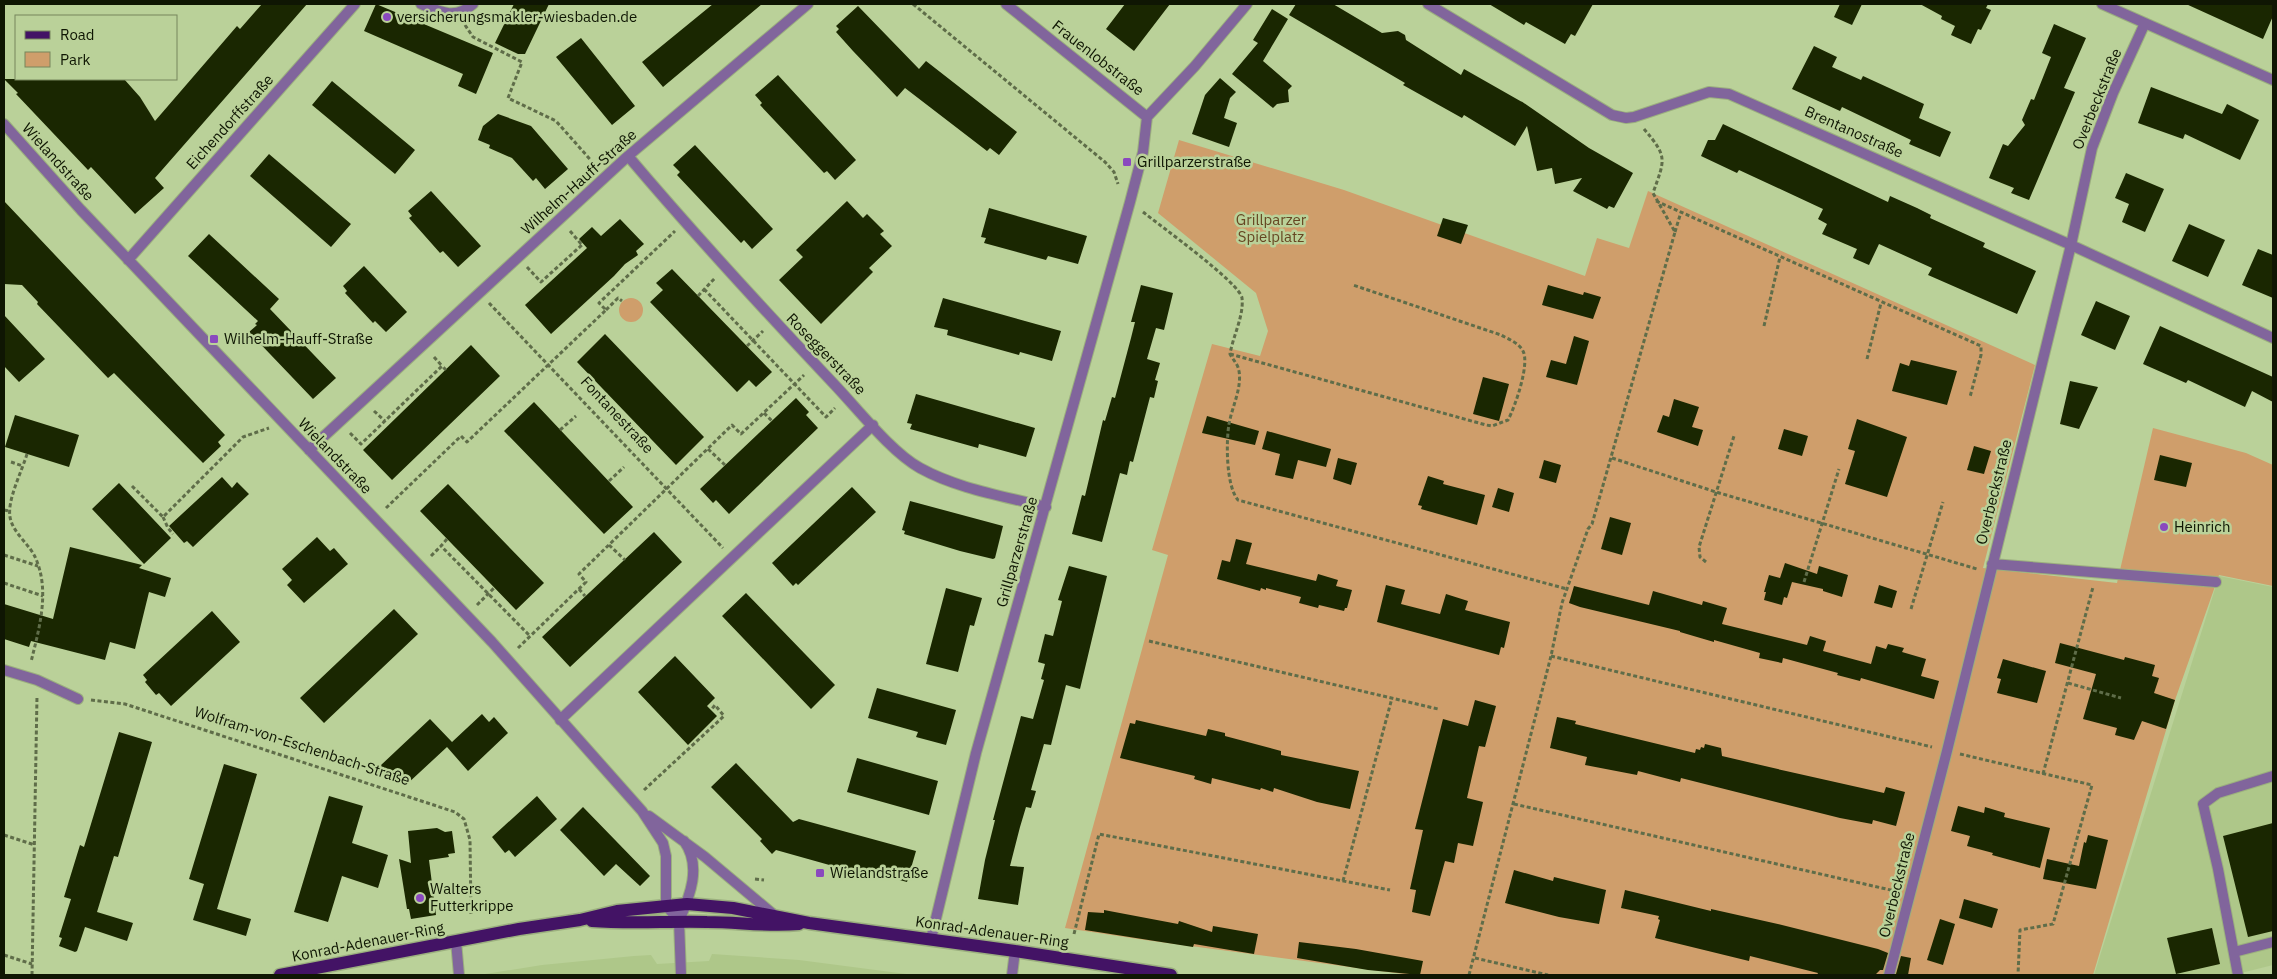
<svg xmlns="http://www.w3.org/2000/svg" width="2277" height="979" font-family="'IBM Plex Sans',sans-serif">
<rect width="100%" height="100%" fill="#bad199"/>
<path fill="#aec789" d="M2219,576L2273,587V965L2233,975H2094Z
M712,954L799,960L914,975H479L542,965L634,956L651,955L657,964L709,961Z"/>
<path fill="#cf9e6b" d="M1179,140L1344,190L1585,276L1597,238L1629,248L1648,191L2035,365L1983,568L2117,583L2153,428L2246,453L2273,465V586L2219,575L2175,700L2093,975H1411L1145,940L1065,928L1168,555L1152,550L1212,344L1260,356L1268,331L1256,293L1158,213Z
M619 310a12 12 0 1 1 24 0a12 12 0 1 1-24 0Z"/>
<path fill="#1a2701" d="M262,4H307L155,178L164,188L135,214L91,167L88,170L16,94L18,93L4,79H124L140,97L155,121L237,26L240,29Z
M376,4L493,53L476,94L458,86L463,74L364,31Z
M514,4H549L525,54H518L495,43Z
M713,4H762L663,87L642,62Z
M1125,4H1170L1134,51L1106,29Z
M1296,4H1333L1382,33L1398,31L1405,35L1406,40L1461,75L1464,69L1522,102L1521,101L1589,148L1633,173L1614,208L1609,206L1607,209L1573,191L1582,178L1555,184L1552,168L1537,171L1527,126L1515,146L1464,115L1462,118L1403,85L1405,83L1289,15Z
M1489,4H1593L1575,36L1571,34L1565,44L1526,22L1524,25Z
M1840,4H1862L1852,25L1834,17Z
M1920,4H1988L1986,8L1991,10L1981,30L1978,29L1971,44L1951,35L1955,26L1941,19L1942,16Z
M2186,4H2273V16L2263,39Z
M858,6L919,69L926,61L1017,132L999,155L990,148L987,151L905,88L897,97L853,51L836,32L839,29L836,26Z
M1272,9L1288,19L1263,61L1292,86L1288,90L1289,102L1277,104L1273,108L1232,74L1258,43L1253,40Z
M2054,24L2086,38L2064,88L2075,92L2029,200L2011,193L2014,188L1989,178L2003,144L2008,146L2025,125L2022,120L2031,99L2034,100L2051,57L2042,53Z
M581,38L635,106L612,125L556,57Z
M1814,46L1837,57L1832,67L1861,80L1863,76L1924,104L1919,118L1951,132L1940,157L1909,144L1911,140L1842,107L1840,111L1792,89Z
M778,75L856,160L835,180L827,171L824,173L760,105L762,103L755,95Z
M1220,78L1236,92L1230,98L1224,118L1237,123L1229,147L1192,134L1205,95Z
M332,81L415,150L395,174L312,105Z
M2151,87L2222,114L2227,104L2259,120L2240,160L2185,134L2183,139L2138,123Z
M498,114L531,126L568,169L545,189L536,178L533,181L512,158L489,148L490,145L478,140L483,126Z
M1723,124L1888,202L1890,196L1917,208L1931,215L1930,218L1985,243L1983,247L2036,271L2017,314L1928,275L1932,268L1879,244L1869,265L1853,258L1857,249L1822,234L1827,224L1818,219L1823,209L1739,170L1737,173L1701,156L1708,140H1715Z
M695,145L773,229L752,249L744,240L741,243L677,175L680,172L673,165Z
M269,154L351,224L331,247L250,176Z
M2126,173L2164,189L2145,232L2122,222L2129,204L2115,198Z
M431,191L481,246L458,267L443,251L440,253L409,218L412,216L408,211Z
M4,201L225,435L218,442L221,446L203,463L114,373L108,378L37,304L38,302L22,285L4,284Z
M847,201L863,218L867,214L884,231L880,234L892,246L869,268L873,272L821,324L779,280L803,257L796,250Z
M989,208L1087,236L1078,264L1048,256L1046,260L984,243L986,238L981,237Z
M1443,218L1468,225L1461,244L1437,236Z
M620,219L644,244L636,251L638,255L625,264L614,276L551,334L525,305L587,248L579,239L592,227L601,236Z
M2189,224L2225,240L2208,277L2172,261Z
M209,234L279,299L270,309L336,378L313,399L249,332L257,325L255,324L258,321L188,256Z
M2258,249L2273,255V298L2242,285Z
M364,266L407,312L386,332L375,321L373,323L345,293L347,291L343,286Z
M672,269L772,372L756,387L749,380L737,392L650,302L663,290L656,283Z
M1141,285L1173,293L1164,330L1156,328L1147,359L1160,363L1155,380L1158,381L1154,398L1150,397L1133,462L1130,461L1127,475L1120,473L1102,542L1072,534L1082,495L1085,496L1103,420L1105,421L1112,397L1115,398L1131,338L1135,322H1131Z
M1548,285L1583,295L1584,292L1601,297L1593,319L1542,305Z
M943,298L1061,331L1052,361L1020,352L1019,355L947,335L948,330L934,327Z
M2096,301L2130,316L2115,350L2081,335Z
M4,315L45,359L19,382L4,366Z
M2160,326L2273,377V402L2252,391L2245,407L2188,380L2186,383L2143,364Z
M605,334L704,437L676,465L577,362Z
M1574,336L1589,341L1577,385L1546,377L1551,360L1566,364Z
M471,345L500,376L392,480L363,450Z
M1911,360L1957,371L1947,405L1892,391L1900,363L1909,366Z
M1483,377L1509,384L1499,421L1473,414Z
M2070,381L2098,387L2079,429L2060,424Z
M916,394L1035,428L1026,457L979,444L978,448L910,429L912,424L907,423Z
M796,398L809,412L806,415L818,428L729,514L716,500L713,503L700,489Z
M1674,399L1699,407L1692,427L1703,430L1698,446L1657,432L1663,415L1669,417Z
M534,402L633,507L604,534L504,431Z
M15,415L79,435L69,467L5,447Z
M1207,416L1259,431L1255,445L1202,433Z
M1857,419L1907,437L1887,497L1845,484L1855,451L1848,449Z
M1784,429L1808,436L1802,456L1778,449Z
M1267,431L1331,449L1326,467L1298,460L1293,479L1275,475L1280,454L1262,449Z
M1974,446L1991,451L1984,474L1967,470Z
M2160,455L2192,463L2186,487L2154,480Z
M1338,458L1357,463L1351,485L1333,479Z
M1544,460L1561,465L1556,483L1539,478Z
M1428,476L1444,481L1443,484L1485,495L1477,525L1421,509L1422,506L1418,505Z
M222,477L232,488L237,482L249,494L193,547L187,541L184,543L169,526Z
M119,483L171,538L144,564L92,509Z
M448,484L544,583L516,610L420,511Z
M852,487L876,512L798,585L796,583L793,586L772,563Z
M1498,488L1514,493L1509,512L1492,507Z
M910,501L1003,526L995,558L993,559L960,551L904,534L905,531L902,530Z
M1610,517L1631,523L1622,555L1601,549Z
M654,532L682,562L570,667L542,637Z
M317,537L330,551L334,548L348,564L304,603L287,585L292,580L282,569Z
M1236,539L1252,543L1246,564L1316,581L1318,574L1338,580L1336,586L1352,590L1347,608H1345L1344,611L1319,605L1318,608L1299,603L1301,597L1266,588V590L1261,588L1260,591L1217,579L1222,560L1230,562Z
M70,547L142,565L139,568L171,578L165,597L149,592L135,649L110,642L105,660L31,641L29,647L4,639V604L53,619Z
M1785,563L1817,574L1819,566L1848,575L1842,597L1823,591V589L1792,582L1787,598L1784,597L1782,605L1764,600L1766,592H1764L1769,575L1780,578Z
M1069,566L1107,576L1080,689L1066,685L1051,745L1044,744L1031,790L1036,791L1031,808L1026,807L1020,827L1010,866L1024,867L1018,905L978,899L985,860L995,820H993L1021,716L1033,719L1044,680L1041,679L1045,664L1038,662L1045,634L1053,636L1062,601L1058,600Z
M1386,585L1405,590L1401,604L1440,614L1446,594L1468,601L1465,610L1510,622L1504,648L1501,647L1499,655L1377,622Z
M1879,585L1897,591L1892,608L1874,603Z
M1574,586L1649,605L1653,591L1702,605L1703,601L1727,608L1722,624L1807,645L1810,636L1826,641L1823,651L1871,664L1876,646L1886,649L1888,644L1904,648L1902,652L1926,659L1921,676L1939,681L1934,699L1861,678L1860,681L1837,675L1838,673L1783,658L1782,663L1759,658L1760,653L1714,640V642L1680,632V631L1580,607L1569,603Z
M946,588L982,598L974,626L970,625L958,672L926,664Z
M746,593L835,685L811,709L722,616Z
M394,609L418,634L324,723L300,698Z
M212,611L240,642L171,706L159,693L156,695L145,682L147,680L143,675Z
M2060,643L2124,660L2125,657L2155,665L2152,676L2159,678L2154,693L2175,700L2166,729L2142,721L2134,740L2115,735L2117,728L2083,719L2096,674L2055,663Z
M675,656L715,698L707,706L717,716L688,745L638,692Z
M2003,659L2046,671L2037,703L1997,693L2001,679L1997,678Z
M877,688L956,710L946,745L916,737L918,732L868,718Z
M1475,700L1496,706L1485,747L1479,746L1467,798L1483,802L1473,846L1458,843L1454,863L1445,861L1430,916L1412,912L1416,890L1410,889L1423,830L1415,829L1443,719L1468,726Z
M482,714L489,722L494,717L508,733L468,771L447,747L406,785L401,780L396,784L380,766L430,719L452,742Z
M1557,717L1576,721L1575,724L1695,753L1696,749L1700,750L1701,747L1704,748L1705,744L1721,748L1722,756L1786,771L1884,793L1886,787L1905,792L1896,826L1873,820L1872,824L1840,818L1681,778L1680,782L1638,771L1637,775L1585,765L1587,757L1550,748Z
M1136,720L1206,736L1208,729L1225,733V736L1281,751V755L1359,771L1350,809L1317,802L1274,788L1273,792L1261,788L1260,790L1212,778L1211,784L1194,779L1195,776L1120,758L1130,723L1135,724Z
M119,732L152,742L118,857L114,856L97,912L133,923L127,941L85,927L77,951L75,952L59,946L62,938L59,937L71,899L64,897L80,845L84,847Z
M857,758L938,781L929,815L847,792Z
M736,763L793,822L799,819L916,851L907,882L866,871L865,875L776,850L772,854L760,841L762,839L711,787Z
M224,764L257,774L217,909L251,919L246,936L193,920L204,884L189,879Z
M329,796L363,806L352,843L388,855L378,888L342,876L328,922L294,912Z
M537,796L557,819L515,857L509,850L505,853L492,837Z
M1958,806L1984,813L1985,807L2005,813L2004,817L2050,828L2040,868L1992,855L1993,853L1967,846L1970,836L1951,831Z
M583,807L650,876L640,886L616,864L604,876L560,830Z
M2273,823V931L2248,937L2223,836Z
M437,828L445,832L452,831L455,853L448,854L449,857L429,860L436,915L411,919L409,909H407L399,859L411,863L408,831Z
M2088,835L2108,840L2096,889L2043,879L2047,859L2079,866L2084,842L2086,843Z
M1514,870L1553,881L1554,877L1606,890L1599,924L1559,917L1505,903Z
M1625,890L1711,911V909L1782,925L1878,949L1888,953L1883,970H1880L1875,975H1817L1818,973L1750,956L1749,961L1655,938L1660,920L1658,919L1659,916L1621,908Z
M1964,899L1998,909L1992,928L1959,918Z
M1104,910L1178,924L1179,921L1212,932L1213,926L1258,934L1254,954L1194,944L1193,947L1085,930L1088,912L1104,913Z
M1940,919L1955,924L1943,965L1927,960Z
M2212,928L2220,964L2176,974L2167,938Z
M1299,942L1356,949L1423,961L1420,975L1368,970L1297,958Z
M1901,956L1911,958L1908,975L1896,974Z"/>
<g fill="none" stroke-linecap="round" stroke-linejoin="round">
<defs>
<path id="lane" d="M1992,564L2216,582
M679,921L681,975
M456,941L459,975
M2234,952L2273,942
M1012,975L1015,951
M1889,975L1947,751L2071,245
M2238,975L2218,869L2203,804L2218,793L2273,776"/>
<path id="street" d="M421,4C440,12 456,20 473,4
M1006,4L1147,117
M1428,4L1612,115L1626,118L1634,117L1709,92L1729,94L2071,245L2273,338
M2102,4L2273,80
M4,124L81,210L492,642L642,811L663,843L666,856V905L679,921C690,896 702,866 684,841
M628,156C694,234 763,309 833,383C857,408 891,452 920,468C958,489 1004,496 1046,507
M2071,245L2092,148L2113,93L2145,23
M128,260L355,4
M309,450L628,156L808,4
M4,670L37,680L78,699
M560,720L873,425
M649,816L705,857L773,914
M931,939L976,753L1130,202L1143,152L1147,117L1195,66L1247,4"/>
<path id="primary" d="M592,921C630,924 668,921 707,922C739,922 766,927 799,924
M280,975L519,929L580,920L617,911L687,904L733,908L809,923L1015,951L1171,975"/>
</defs>
<use href="#lane" stroke="#9baf7e" stroke-width="12"/>
<use href="#street" stroke="#9baf7e" stroke-width="12"/>
<use href="#primary" stroke="#9baf7e" stroke-width="15"/>
<path stroke="#5f6d49" stroke-width="3" stroke-dasharray="4 2.5" stroke-linecap="butt" d="M913,4L1105,162L1114,172L1118,184
M465,25L473,37L522,62L508,98L556,121L596,166
M1656,201L1981,346V355L1970,397
M1143,212C1159,225 1240,283 1242,298C1244,316 1233,336 1230,354C1233,360 1238,364 1239,371C1242,388 1232,407 1229,424C1226,442 1226,486 1238,500L1567,589
M570,231L582,245
M1675,232L1681,212
M527,267L541,282L583,244
M704,289L826,417L835,408
M698,296L715,278
M489,303L723,548
M606,310L618,298L622,301
M1764,326L1780,257
M747,346L763,331
M1230,354L1486,425L1492,426L1508,420C1515,407 1530,364 1523,351C1519,343 1508,339 1501,335L1353,285
M434,357L442,366
M1867,359L1881,303
M374,411L385,421
M764,413L772,421
M560,430L576,416
M350,433L361,444L442,366L446,370
M708,449L725,465
M27,454C22,471 7,500 10,517C13,534 30,544 36,559C50,592 39,629 31,662
M1612,458L1716,492L1977,569
M11,462L23,466
M609,481L624,467
M132,486L163,517L243,437L269,428
M386,508L461,436L467,442L606,310L599,303L675,231
M4,510L10,511
M163,517L168,528L173,534
M447,539L441,546L530,636
M609,545L625,560
M4,555L38,566
M431,556L441,546
M1706,562L1700,557L1699,547L1734,436
M1804,582L1839,469
M4,583L43,596
M579,589L585,596
M477,605L494,588
M1911,609L1943,502
M1149,641L1438,709
M518,648L586,582L579,574L732,425L741,434L804,375
M1551,656L1932,747
M2068,683L2121,698
M91,700L125,704L455,812L464,819L470,840L471,914
M1960,754L2092,785L2053,924L2020,930L2018,975
M2043,774L2093,587
M644,790L724,716L715,705L711,710
M1514,804L1895,891
M4,835L35,845
M755,879L764,880
M1343,881L1392,698
M1074,934L1099,834L1390,890
M4,955L32,964
M1475,958L1548,975
M32,975L37,696
M1469,975L1551,656L1562,603L1588,529L1592,524L1675,232L1653,193C1665,159 1668,157 1644,129"/>
<use href="#lane" stroke="#81659c" stroke-width="10"/>
<use href="#street" stroke="#81659c" stroke-width="10"/>
<use href="#primary" stroke="#431365" stroke-width="12"/>
</g>
<g fill="#8a49be" stroke="#bad199" stroke-width="2">
<circle cx="387" cy="17" r="5"/>
<rect x="1122" y="157" width="10" height="10" rx="2.5"/>
<rect x="209" y="334" width="10" height="10" rx="2.5"/>
<circle cx="2164" cy="527" r="5"/>
<rect x="815" y="868" width="10" height="10" rx="2.5"/>
<circle cx="420" cy="898" r="5"/>
</g>
<g text-anchor="middle" stroke-width="5" stroke-linejoin="round" paint-order="stroke">
<g font-size="15" fill="#0f1603" stroke="#bad199" text-anchor="start">
<text x="397" y="22">versicherungsmakler-wiesbaden.de</text>
<text x="1137" y="167">Grillparzerstraße</text>
<text x="224" y="344">Wilhelm-Hauff-Straße</text>
<text x="2174" y="532">Heinrich</text>
<text x="830" y="878">Wielandstraße</text>
<text x="430" y="894">Walters<tspan x="430" dy="17">Futterkrippe</tspan></text>
</g>
<g font-size="15" fill="#0f1603" stroke="#bad199">
<text transform="translate(1098 58) rotate(38)" y="5">Frauenlobstraße</text>
<text transform="translate(2097 99) rotate(-68)" y="5">Overbeckstraße</text>
<text transform="translate(230 122) rotate(-48)" y="5">Eichendorffstraße</text>
<text transform="translate(1854 132) rotate(24)" y="5">Brentanostraße</text>
<text transform="translate(58 162) rotate(48)" y="5">Wielandstraße</text>
<text transform="translate(579 182) rotate(-42)" y="5">Wilhelm-Hauff-Straße</text>
<text transform="translate(826 354) rotate(46)" y="5">Roseggerstraße</text>
<text transform="translate(617 415) rotate(47)" y="5">Fontanestraße</text>
<text transform="translate(335 456) rotate(46)" y="5">Wielandstraße</text>
<text transform="translate(1994 492) rotate(-76)" y="5">Overbeckstraße</text>
<text transform="translate(1017 552) rotate(-74)" y="5">Grillparzerstraße</text>
<text transform="translate(302 746) rotate(18)" y="5">Wolfram-von-Eschenbach-Straße</text>
<text transform="translate(1897 885) rotate(-76)" y="5">Overbeckstraße</text>
<text transform="translate(992 932) rotate(8)" y="5">Konrad-Adenauer-Ring</text>
<text transform="translate(368 942) rotate(-11)" y="5">Konrad-Adenauer-Ring</text>
</g>
<g font-size="15" fill="#664622" stroke="#bad199">
<text x="1271" y="225">Grillparzer<tspan x="1271" dy="17">Spielplatz</tspan></text>
</g>
</g>
<rect width="2277" height="979" fill="none" stroke="#0f1603" stroke-width="10"/>
<rect x="15" y="15" width="162" height="65" fill="#bad199" stroke="#76865d"/>
<rect x="25" y="31" width="25" height="8" fill="#431365" stroke="#76865d"/>
<text x="60" y="40" font-size="15" fill="#0f1603">Road</text>
<rect x="25" y="52" width="25" height="15" fill="#cf9e6b" stroke="#76865d"/>
<text x="60" y="65" font-size="15" fill="#0f1603">Park</text>
</svg>
